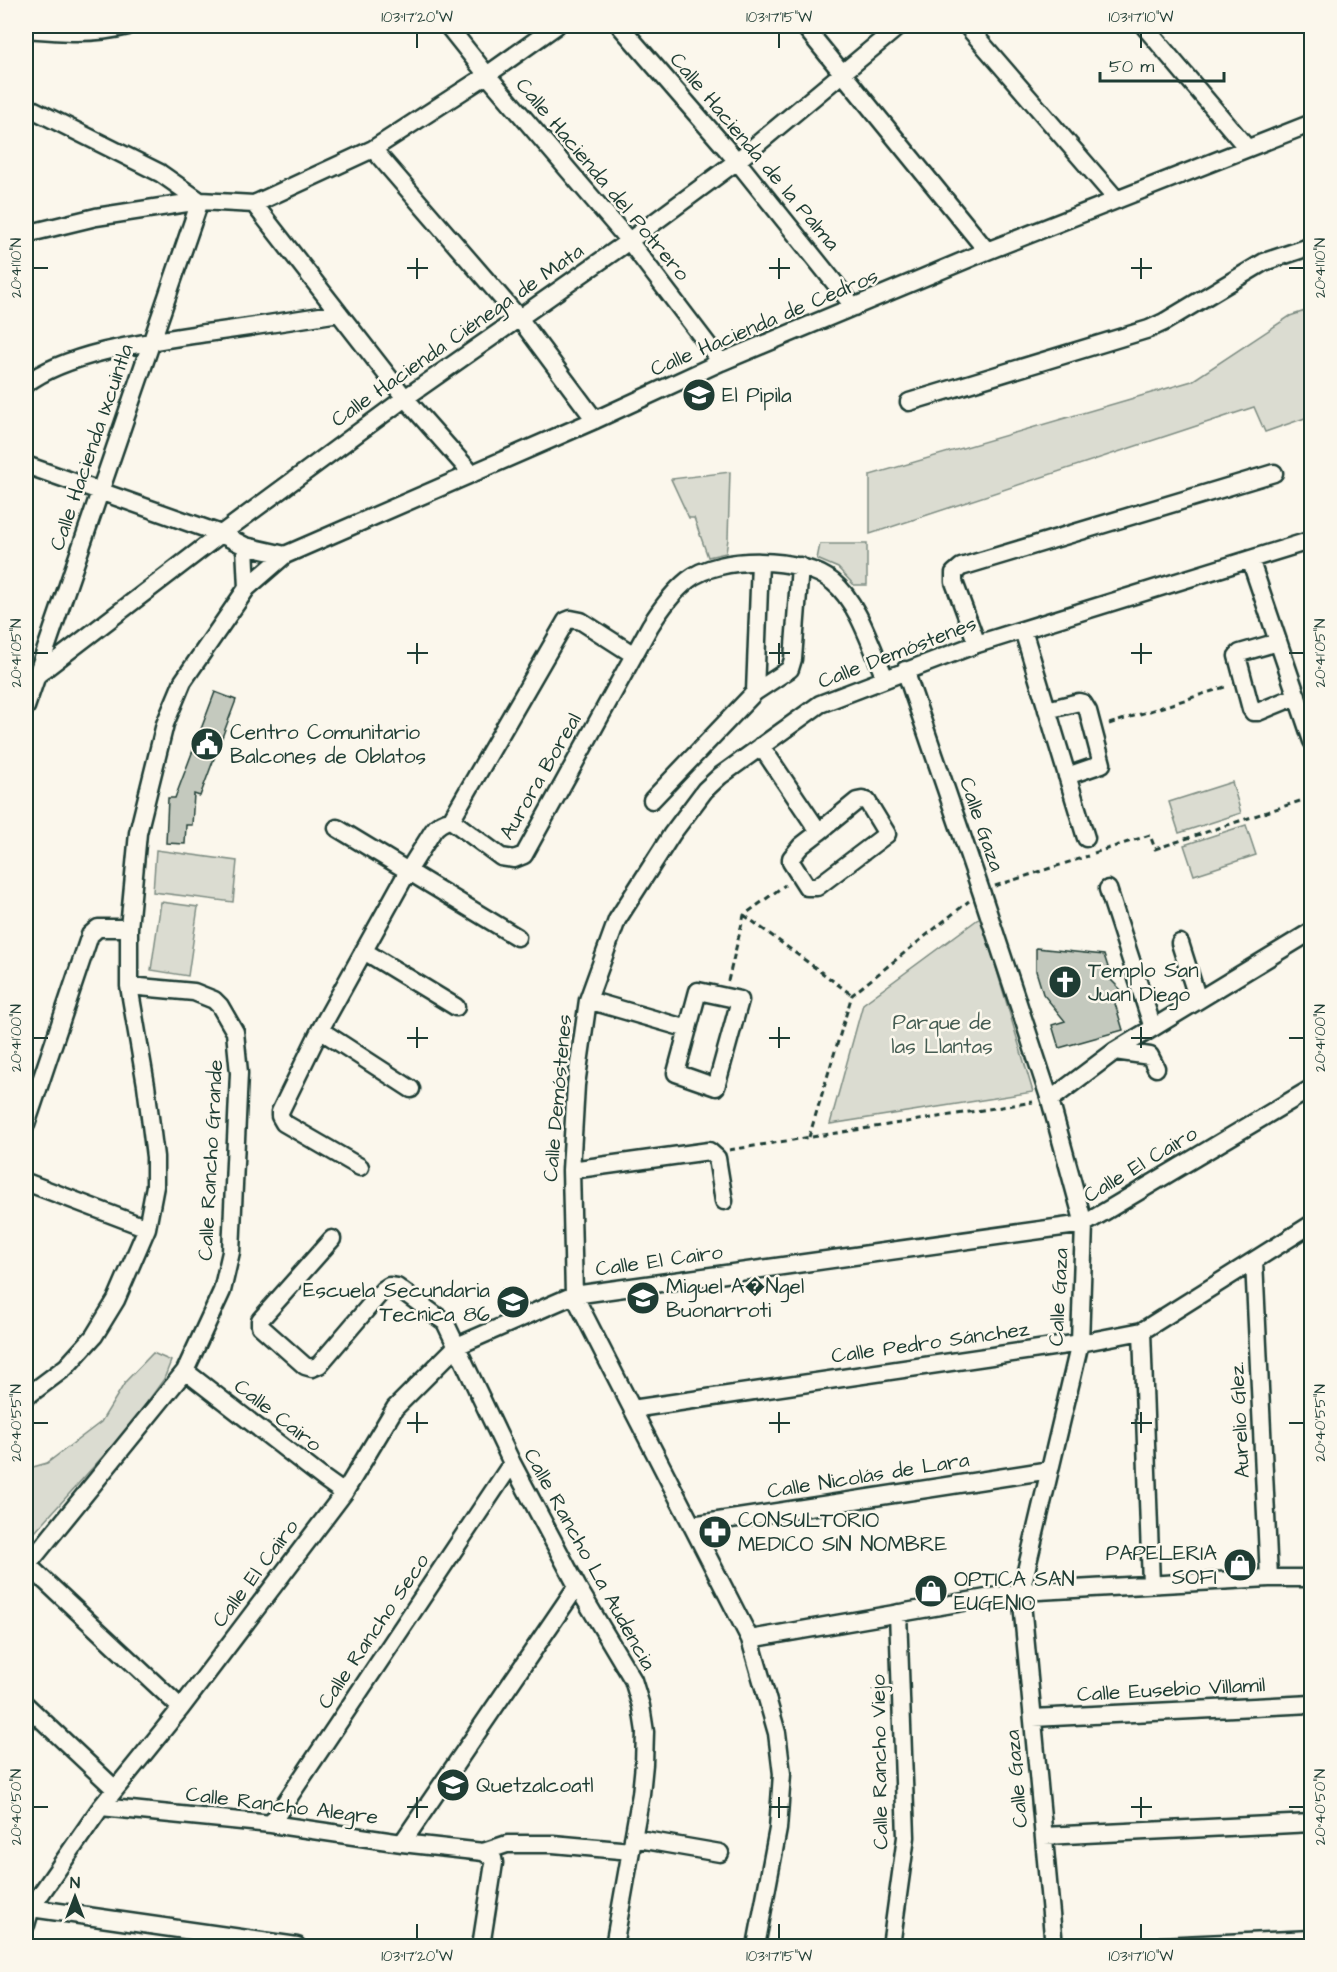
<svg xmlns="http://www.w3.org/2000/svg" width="1337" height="1972" font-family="'Architects Daughter',sans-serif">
<rect width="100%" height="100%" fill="#fbf7ec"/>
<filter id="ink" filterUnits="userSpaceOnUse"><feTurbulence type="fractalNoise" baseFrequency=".0167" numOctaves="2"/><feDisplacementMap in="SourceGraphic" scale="12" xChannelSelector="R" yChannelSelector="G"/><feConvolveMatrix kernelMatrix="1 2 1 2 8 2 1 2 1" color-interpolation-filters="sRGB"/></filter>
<g filter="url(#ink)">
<path fill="#dbdcd1" stroke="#7d8c82" stroke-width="1.5" d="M1311,309V416L1265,432L1254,407L870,534V475L1192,381L1290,316Z
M730,472L728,539L726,553L708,557L694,518H689L671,479Z
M820,544H867V585H854L838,568L817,559Z
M1232,782L1241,813L1179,833L1169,802Z
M1246,825L1256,855L1194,875L1184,845Z
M156,850L237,861L233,902L153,892Z
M161,902L198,907L188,976L151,970Z
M981,917L1033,1092L830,1124L863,1004Z
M153,1353L171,1361L164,1379L130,1426L26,1542V1469L47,1463L101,1422L126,1381Z"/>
<path fill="#c4c9be" stroke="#1f3d34" stroke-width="1.5" d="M215,692L236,700L200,796L194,794L192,825H186L185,844L166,843L168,798H175Z
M1036,948L1104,955L1108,967L1103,972L1124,993L1113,997L1123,1030L1059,1048L1052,1025L1065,1021L1043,994L1036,971Z"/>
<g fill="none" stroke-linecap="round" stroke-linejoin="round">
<defs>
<path id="minor" d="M448,26L487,75L629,241L721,362
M620,26L737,161L854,307
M804,26L987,251
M967,26L1117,200
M1144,26L1247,148
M26,29C60,32 93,35 128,26
M26,106L160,173L200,201L26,707
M373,149L519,318L595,420
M254,204L405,398L472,474
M26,234L96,217L200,201L254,204L373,149L487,75L556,26
M26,384C67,352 154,341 206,333C250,327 295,320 339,313
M909,402L1149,329L1164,322L1264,262L1312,246
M26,465L221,534L245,546L285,555
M245,546L247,588
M1250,559L1312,741
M1023,630L1086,838
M1278,642L1240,653L1237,656L1251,709L1253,712H1258L1297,696
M977,644L954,582V573L961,567L1274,473
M905,670L981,891L1050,1100L1084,1224L1080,1343L1021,1592L1054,1946
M36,676L221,534L405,398L629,241L737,161L899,26
M755,692L760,562
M1047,710L1079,702L1083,703L1088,711L1102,764L1067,776
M761,746L819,832L801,846L791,858V862L807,887H817L887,834L867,801L862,800L857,801L819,832
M652,800L755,692L790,669L793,659L800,566
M451,820L566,621L571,619L581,621L634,655
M337,828L517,937
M1108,889L1153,1028
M1180,943L1198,1000
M364,951L456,1007
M698,991L740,1000L716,1087L676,1073Z
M588,1000L688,1029
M320,1030L411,1089
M1115,1051L1150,1056L1156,1068
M1050,1100L1115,1051L1312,931
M26,1125L90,935L98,928H129
M360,1167L284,1123L280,1116V1112L320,1030L408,871L433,831C438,824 443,821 451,820L501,857L514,859L524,855L650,626C660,610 673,592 688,580C719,555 802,556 833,582C858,602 872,649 885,678
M571,1170L709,1151L717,1158L724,1201
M26,1182L147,1228
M332,1239L260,1320V1326L305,1366L312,1368L319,1365L383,1290L389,1286L397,1287L445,1322L512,1463L577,1586L633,1680L641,1706L645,1732L644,1764L641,1794L614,1946
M1254,1261L1269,1578
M1142,1331L1151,1584
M185,1371L323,1478L344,1493
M26,1397L66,1367L94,1336L116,1300L147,1228L155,1186V1157L146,1085L129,986V928L138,833L165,724L183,681L247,588L285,555L595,420L721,362L987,251L1312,123
M632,1409L1080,1343L1142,1331L1312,1224
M692,1525L1050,1470
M28,1565L181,1708
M26,1567L185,1371L222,1291L231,1252L239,1073L235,1032L220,1006L214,1000L194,992L129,986
M750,1639L1021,1592L1269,1578H1312
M26,1705L115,1789
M1033,1718L1312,1704
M101,1807L271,1824L402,1843L483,1852L493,1858L494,1863L481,1946
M271,1824L512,1463
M1044,1836L1312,1823
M633,1838L720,1853
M402,1843L577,1586
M483,1852L507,1844H553L631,1851
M31,1908L297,1946
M26,1925L31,1908L101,1807L181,1708L344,1493L395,1408L457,1346L574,1295L1084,1224L1312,1088
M756,1946L778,1829L782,1774L777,1733L750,1639L574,1295L571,1170L576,1085L588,1000L617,920L672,834L705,790L720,776L820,704L977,644L1312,540
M891,1946L906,1837L898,1613
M1160,1946L1312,1939"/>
</defs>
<use href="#minor" stroke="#1f3d34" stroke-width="21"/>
<path stroke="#1f3d34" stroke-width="3" stroke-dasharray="6 4.5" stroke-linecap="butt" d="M1109,724L1228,686
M1094,853L1150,835L1155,849L1312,797
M995,886L1088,856
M744,915L852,995
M728,981L744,915L785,885
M809,1137L852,995L969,901
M729,1150L1033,1102"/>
<use href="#minor" stroke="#fbf7ec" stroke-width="16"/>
</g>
</g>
<path fill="none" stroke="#1f3d34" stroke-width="2" d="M417,33V48M779,33V48M1141,33V48M417,258V279M779,258V279M1141,258V279M33,268H48M407,268H428M769,268H790M1131,268H1152M1289,268H1304M417,643V664M779,643V664M1141,643V664M33,653H48M407,653H428M769,653H790M1131,653H1152M1289,653H1304M417,1027V1048M779,1027V1048M1141,1027V1048M33,1038H48M407,1038H428M769,1038H790M1131,1038H1152M1289,1038H1304M417,1412V1433M779,1412V1433M1141,1412V1433M33,1423H48M407,1423H428M769,1423H790M1131,1423H1152M1289,1423H1304M417,1797V1818M779,1797V1818M1141,1797V1818M33,1807H48M407,1807H428M769,1807H790M1131,1807H1152M1289,1807H1304M417,1924V1939M779,1924V1939M1141,1924V1939"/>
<defs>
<symbol id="school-disc" viewBox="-11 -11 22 22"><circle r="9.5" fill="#1f3d34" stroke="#fbf7ec"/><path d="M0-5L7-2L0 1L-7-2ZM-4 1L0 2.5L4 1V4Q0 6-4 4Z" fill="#fff"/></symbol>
<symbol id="civic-disc" viewBox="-11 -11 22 22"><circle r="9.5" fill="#1f3d34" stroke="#fbf7ec"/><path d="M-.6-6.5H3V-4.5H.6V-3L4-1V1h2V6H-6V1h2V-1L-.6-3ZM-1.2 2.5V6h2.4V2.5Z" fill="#fff"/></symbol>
<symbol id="church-disc" viewBox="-11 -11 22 22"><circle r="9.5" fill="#1f3d34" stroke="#fbf7ec"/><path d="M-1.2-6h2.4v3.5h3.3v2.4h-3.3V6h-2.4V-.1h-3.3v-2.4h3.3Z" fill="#fff"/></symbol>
<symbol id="pharmacy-disc" viewBox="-11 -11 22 22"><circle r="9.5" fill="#1f3d34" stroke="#fbf7ec"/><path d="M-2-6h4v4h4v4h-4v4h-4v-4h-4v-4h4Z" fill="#fff"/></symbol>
<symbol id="shop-disc" viewBox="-11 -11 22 22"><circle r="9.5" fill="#1f3d34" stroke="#fbf7ec"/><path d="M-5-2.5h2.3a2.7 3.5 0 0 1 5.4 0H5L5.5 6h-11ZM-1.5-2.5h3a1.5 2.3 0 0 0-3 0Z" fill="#fff"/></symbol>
</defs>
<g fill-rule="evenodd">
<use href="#school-disc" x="680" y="376" width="38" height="38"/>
<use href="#civic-disc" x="188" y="725" width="38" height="38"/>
<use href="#church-disc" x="1046" y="963" width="38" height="38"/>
<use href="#school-disc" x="624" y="1279" width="38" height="38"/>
<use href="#school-disc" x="494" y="1283" width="38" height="38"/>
<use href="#pharmacy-disc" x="696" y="1513" width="38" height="38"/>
<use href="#shop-disc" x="1221" y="1546" width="38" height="38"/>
<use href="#shop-disc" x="912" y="1572" width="38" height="38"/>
<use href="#school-disc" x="434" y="1766" width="38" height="38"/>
</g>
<g text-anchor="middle" stroke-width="5" stroke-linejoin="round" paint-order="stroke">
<g font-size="21" fill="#1f3d34" stroke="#fbf7ec">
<text transform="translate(755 151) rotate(50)" y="7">Calle Hacienda de la Palma</text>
<text transform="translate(603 179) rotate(50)" y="7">Calle Hacienda del Potrero</text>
<text transform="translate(764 322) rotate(-23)" y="7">Calle Hacienda de Cedros</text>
<text transform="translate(457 335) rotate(-35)" y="7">Calle Hacienda Ciénega de Mata</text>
<text transform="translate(91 447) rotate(-71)" y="7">Calle Hacienda Ixcuintla</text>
<text transform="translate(897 652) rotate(-21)" y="7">Calle Demóstenes</text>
<text transform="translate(540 776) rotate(-60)" y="7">Aurora Boreal</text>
<text transform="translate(982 824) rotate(71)" y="7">Calle Gaza</text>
<text transform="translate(557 1098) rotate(-85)" y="7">Calle Demóstenes</text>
<text transform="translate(210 1160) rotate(-87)" y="7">Calle Rancho Grande</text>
<text transform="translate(1140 1164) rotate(-31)" y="7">Calle El Cairo</text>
<text transform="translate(659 1260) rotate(-8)" y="7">Calle El Cairo</text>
<text transform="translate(1058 1297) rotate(-87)" y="7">Calle Gaza</text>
<text transform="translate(930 1342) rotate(-8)" y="7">Calle Pedro Sánchez</text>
<text transform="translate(278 1415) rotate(38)" y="7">Calle Cairo</text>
<text transform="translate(1239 1420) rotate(-93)" y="7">Aurelio Glez.</text>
<text transform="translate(868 1475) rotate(-9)" y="7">Calle Nicolás de Lara</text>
<text transform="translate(590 1559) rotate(61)" y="7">Calle Rancho La Audencia</text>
<text transform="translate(255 1573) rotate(-53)" y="7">Calle El Cairo</text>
<text transform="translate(373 1631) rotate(-56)" y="7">Calle Rancho Seco</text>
<text transform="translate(1171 1689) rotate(-3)" y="7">Calle Eusebio Villamil</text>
<text transform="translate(879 1762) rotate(-91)" y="7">Calle Rancho Viejo</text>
<text transform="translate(1016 1779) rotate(-95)" y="7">Calle Gaza</text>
<text transform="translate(282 1805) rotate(7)" y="7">Calle Rancho Alegre</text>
</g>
<g font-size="21" fill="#1f3d34" stroke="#fbf7ec" text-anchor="start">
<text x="722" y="402">El Pipila</text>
<text x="230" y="739">Centro Comunitario<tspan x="230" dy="24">Balcones de Oblatos</tspan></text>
<text x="1088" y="977">Templo San<tspan x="1088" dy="24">Juan Diego</tspan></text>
<text x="666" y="1293">Miguel A�Ngel<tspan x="666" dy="24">Buonarroti</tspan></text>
<text x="490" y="1297" text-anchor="end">Escuela Secundaria<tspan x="490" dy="24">Tecnica 86</tspan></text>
<text x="738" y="1527">CONSULTORIO<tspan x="738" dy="24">MEDICO SIN NOMBRE</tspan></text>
<text x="1217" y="1560" text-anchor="end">PAPELERIA<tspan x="1217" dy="24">SOFI</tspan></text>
<text x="954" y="1586">OPTICA SAN<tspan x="954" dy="24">EUGENIO</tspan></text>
<text x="476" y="1792">Quetzalcoatl</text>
</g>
<g font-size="21" fill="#455d53" stroke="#fbf7ec">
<text x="942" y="1029">Parque de<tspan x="942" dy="24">las Llantas</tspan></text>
</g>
</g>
<rect width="1337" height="1972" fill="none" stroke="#fbf7ec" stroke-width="66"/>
<g transform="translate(75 1897)" stroke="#fbf7ec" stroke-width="4.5" paint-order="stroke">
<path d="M0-4.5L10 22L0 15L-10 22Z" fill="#1f3d34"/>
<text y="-9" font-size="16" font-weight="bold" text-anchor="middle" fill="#1f3d34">N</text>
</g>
<path d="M1100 72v9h124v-9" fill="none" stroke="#1f3d34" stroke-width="3"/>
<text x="1109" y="72" font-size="18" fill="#1f3d34" stroke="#fbf7ec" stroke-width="4.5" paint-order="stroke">50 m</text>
<rect x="33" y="33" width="1271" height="1906" fill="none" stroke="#1f3d34" stroke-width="2"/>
<g font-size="15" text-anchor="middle" fill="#1f3d34">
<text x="417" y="22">103°17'20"W</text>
<text x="779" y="22">103°17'15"W</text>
<text x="1141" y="22">103°17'10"W</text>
<text transform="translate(16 268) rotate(-90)" y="5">20°41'10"N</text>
<text transform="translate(1320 268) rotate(-90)" y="5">20°41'10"N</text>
<text transform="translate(16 653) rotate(-90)" y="5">20°41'05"N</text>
<text transform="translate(1320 653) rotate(-90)" y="5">20°41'05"N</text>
<text transform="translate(16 1038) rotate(-90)" y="5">20°41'00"N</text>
<text transform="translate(1320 1038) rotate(-90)" y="5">20°41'00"N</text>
<text transform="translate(16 1423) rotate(-90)" y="5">20°40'55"N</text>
<text transform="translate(1320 1423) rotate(-90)" y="5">20°40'55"N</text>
<text transform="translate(16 1807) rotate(-90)" y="5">20°40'50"N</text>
<text transform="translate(1320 1807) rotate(-90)" y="5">20°40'50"N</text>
<text x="417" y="1961">103°17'20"W</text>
<text x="779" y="1961">103°17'15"W</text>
<text x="1141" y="1961">103°17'10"W</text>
</g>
</svg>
